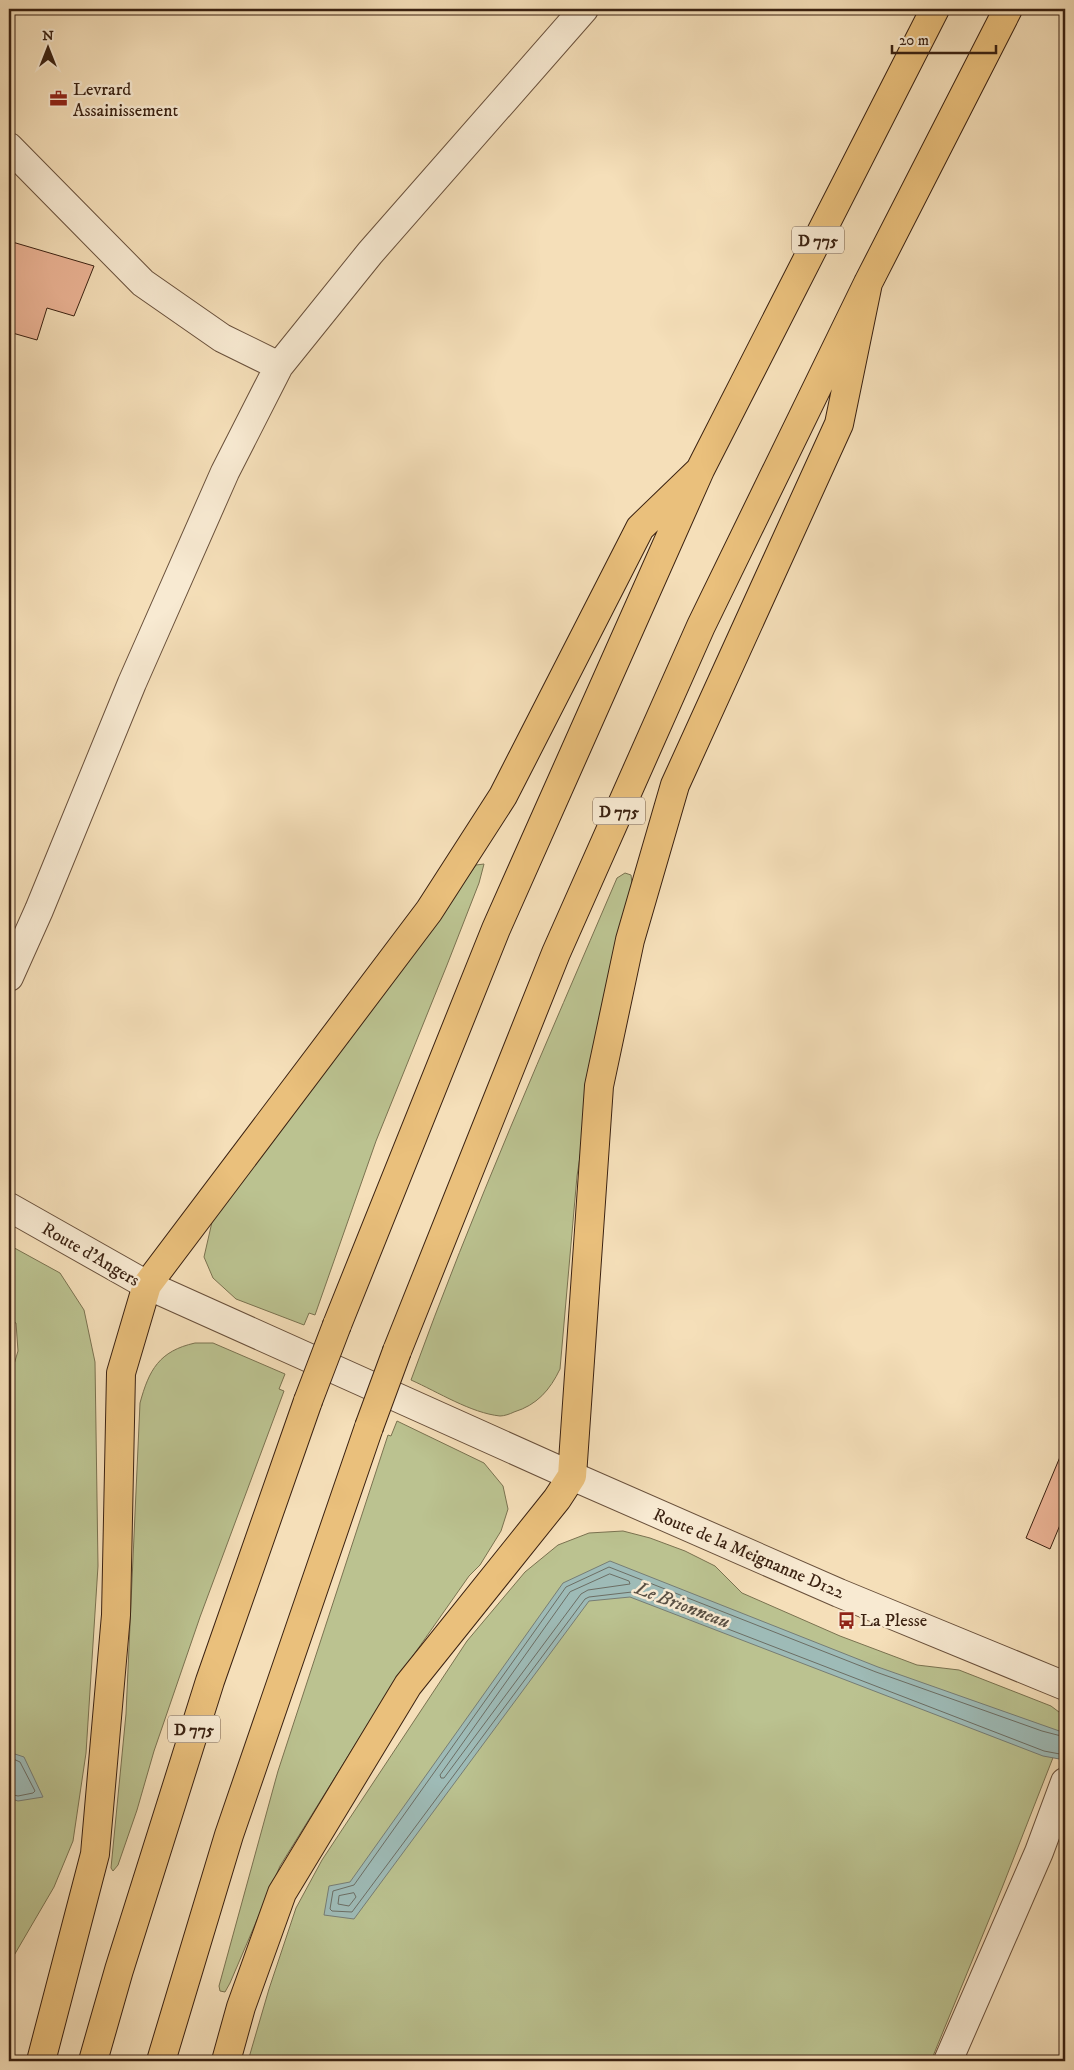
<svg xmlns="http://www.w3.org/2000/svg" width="1074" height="2070" font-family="'IM FELL DW Pica',serif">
<rect width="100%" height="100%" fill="#f5dfb9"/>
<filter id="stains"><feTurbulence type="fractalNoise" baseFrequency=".004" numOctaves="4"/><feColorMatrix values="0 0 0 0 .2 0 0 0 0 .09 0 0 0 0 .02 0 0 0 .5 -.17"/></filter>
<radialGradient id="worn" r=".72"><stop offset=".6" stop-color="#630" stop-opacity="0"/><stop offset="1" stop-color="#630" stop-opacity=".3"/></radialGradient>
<path fill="#bbc290" stroke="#7a7250" d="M484,864L479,883L447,965L376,1141L315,1315L309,1313L304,1325L236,1299L213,1278L204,1257L212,1222L220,1207L401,971L476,865Z
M625,873L631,875L632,883L601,1021L577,1176L560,1369C550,1390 537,1405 514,1412C510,1414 504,1416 500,1416C471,1413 438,1392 411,1380C473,1209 546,1044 617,878Z
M9,1245L60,1273L84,1310L95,1362L98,1566L86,1753L73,1841L54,1887L9,1964V1381L18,1351L16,1323L9,1320Z
M195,1343H213L285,1374L279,1389L284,1391L200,1617L154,1751L137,1810L118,1865L113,1871L111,1868L126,1714L140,1403C149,1370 159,1351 195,1343Z
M397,1421L484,1463L503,1486L508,1509L501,1531L480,1565L469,1576L391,1687L280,1866L230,1983L225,1992L220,1991L219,1986L278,1771L388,1435L391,1436Z
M623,1531L650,1538L685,1551L715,1566L742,1593L840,1636L917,1665L959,1670L1051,1706L1063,1715L1065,1727L1002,1888L931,2061H248L269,1989L296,1908L322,1860L467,1641L525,1572L558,1545L589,1533Z"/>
<path fill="#9ebbb7" stroke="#767d75" d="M610,1561L878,1667L1065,1733V1760L1043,1756L630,1597L589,1601L354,1919L324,1915L329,1886L350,1882L563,1583Z
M9,1752L24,1757L43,1797L18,1801L9,1798Z
M566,2056L578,2061H496L504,2059H540Z"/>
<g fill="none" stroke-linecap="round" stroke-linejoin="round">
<path stroke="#6c6e64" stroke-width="1" d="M610,1574L629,1581L630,1584L588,1590L581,1594L444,1778H441L440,1775L570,1592Z
M1065,1737L1042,1731L876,1672L609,1567L566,1587L354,1885L333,1891L330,1909L332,1911L352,1912L585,1599L589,1597L632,1592L1044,1751L1065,1755
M9,1757L20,1762L35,1791L33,1793L18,1796L9,1794
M354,1893L356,1897L349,1906L338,1904L339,1896Z"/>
</g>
<path fill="#edb597" stroke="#3a2111" d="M9,241L94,266L74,316L47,308L37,340L9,332Z
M1065,1445V1526L1060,1525L1050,1549L1026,1538Z"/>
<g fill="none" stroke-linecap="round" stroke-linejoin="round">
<defs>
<path id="minor" d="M9,147L143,283L222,338L279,366
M9,977L39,910L132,683L225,472L279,366L370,253L584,9
M9,1207L147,1285L572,1476L839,1593L1065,1686
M948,2061L1039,1852L1065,1782"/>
<path id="highway" d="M337,1325L496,929L700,470L935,9
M397,1351L556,953L701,626L868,283L1008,9
M41,2061L95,1854L116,1615L121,1373L147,1285L429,911L503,796L640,528L700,470
M93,2061L119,1970L210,1681L308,1401
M161,2061L229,1835L369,1427
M226,2061L241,2007L282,1893L408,1685L557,1499L572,1476L599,1086L630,940L675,785L839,424L868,283"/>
</defs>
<use href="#minor" stroke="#69503b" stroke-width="30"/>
<use href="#highway" stroke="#3a2111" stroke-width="30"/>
<use href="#minor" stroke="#f8ead2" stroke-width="28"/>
<use href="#highway" stroke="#eac07c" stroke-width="28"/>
<defs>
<path id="highway-bridge" d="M308,1401L337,1325
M369,1427L397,1351"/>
</defs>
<use href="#highway-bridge" stroke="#3a2111" stroke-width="30" stroke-linecap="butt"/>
<use href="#highway-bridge" stroke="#eac07c" stroke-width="28"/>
</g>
<defs>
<symbol id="office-bare" viewBox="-9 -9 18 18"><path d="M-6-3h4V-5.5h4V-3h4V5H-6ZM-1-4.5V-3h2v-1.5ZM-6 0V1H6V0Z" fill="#8f2418" stroke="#f8ead2" stroke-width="2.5" paint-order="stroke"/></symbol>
<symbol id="bus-bare" viewBox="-9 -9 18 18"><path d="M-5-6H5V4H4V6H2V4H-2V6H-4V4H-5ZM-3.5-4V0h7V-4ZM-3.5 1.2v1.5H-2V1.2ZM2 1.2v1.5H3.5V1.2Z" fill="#8f2418" stroke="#f8ead2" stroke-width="2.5" paint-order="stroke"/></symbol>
</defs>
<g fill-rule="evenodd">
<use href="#office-bare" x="46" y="86" width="25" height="25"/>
<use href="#bus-bare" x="834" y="1608" width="25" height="25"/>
</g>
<g text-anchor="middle" stroke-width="5" stroke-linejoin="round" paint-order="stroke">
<g fill="#f8ead2" stroke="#735d4b" stroke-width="1">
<rect x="792" y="226.5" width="52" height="27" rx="4"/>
<rect x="593" y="797.5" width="52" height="27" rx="4"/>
<rect x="168" y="1715.5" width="52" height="27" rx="4"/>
</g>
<g font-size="16" font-weight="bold" fill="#3a2111">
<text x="818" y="246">D 775</text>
<text x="619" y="817">D 775</text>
<text x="194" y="1735">D 775</text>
</g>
<g font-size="18" fill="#3a2111" stroke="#f8ead2" text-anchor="start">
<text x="73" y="95">Levrard<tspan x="73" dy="21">Assainissement</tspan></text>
<text x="860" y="1626">La Plesse</text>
</g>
<g font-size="18" fill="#3a2111" stroke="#f8ead2">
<text transform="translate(91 1254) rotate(30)" y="6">Route d'Angers</text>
<text transform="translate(749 1553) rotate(23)" y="6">Route de la Meignanne D122</text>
</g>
<g font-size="19" font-style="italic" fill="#584f43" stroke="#f8ead2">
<text transform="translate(683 1604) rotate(21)" y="7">Le Brionneau</text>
</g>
</g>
<rect width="1074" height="2070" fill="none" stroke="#f5dfb9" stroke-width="30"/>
<rect x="10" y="10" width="1054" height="2050" fill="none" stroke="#3a2111" stroke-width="2.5"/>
<rect x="15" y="15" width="1044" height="2040" fill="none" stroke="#3a2111"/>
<g transform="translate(48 48)" stroke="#f8ead2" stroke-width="4" paint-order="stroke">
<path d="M0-4L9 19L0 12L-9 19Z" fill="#3a2111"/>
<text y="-8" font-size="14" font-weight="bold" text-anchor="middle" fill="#3a2111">N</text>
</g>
<path d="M892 45v8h104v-8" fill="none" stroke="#3a2111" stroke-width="2.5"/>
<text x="899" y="45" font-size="15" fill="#3a2111" stroke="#f8ead2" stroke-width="4" paint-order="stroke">20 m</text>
<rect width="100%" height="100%" filter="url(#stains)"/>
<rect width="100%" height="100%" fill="url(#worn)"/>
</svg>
